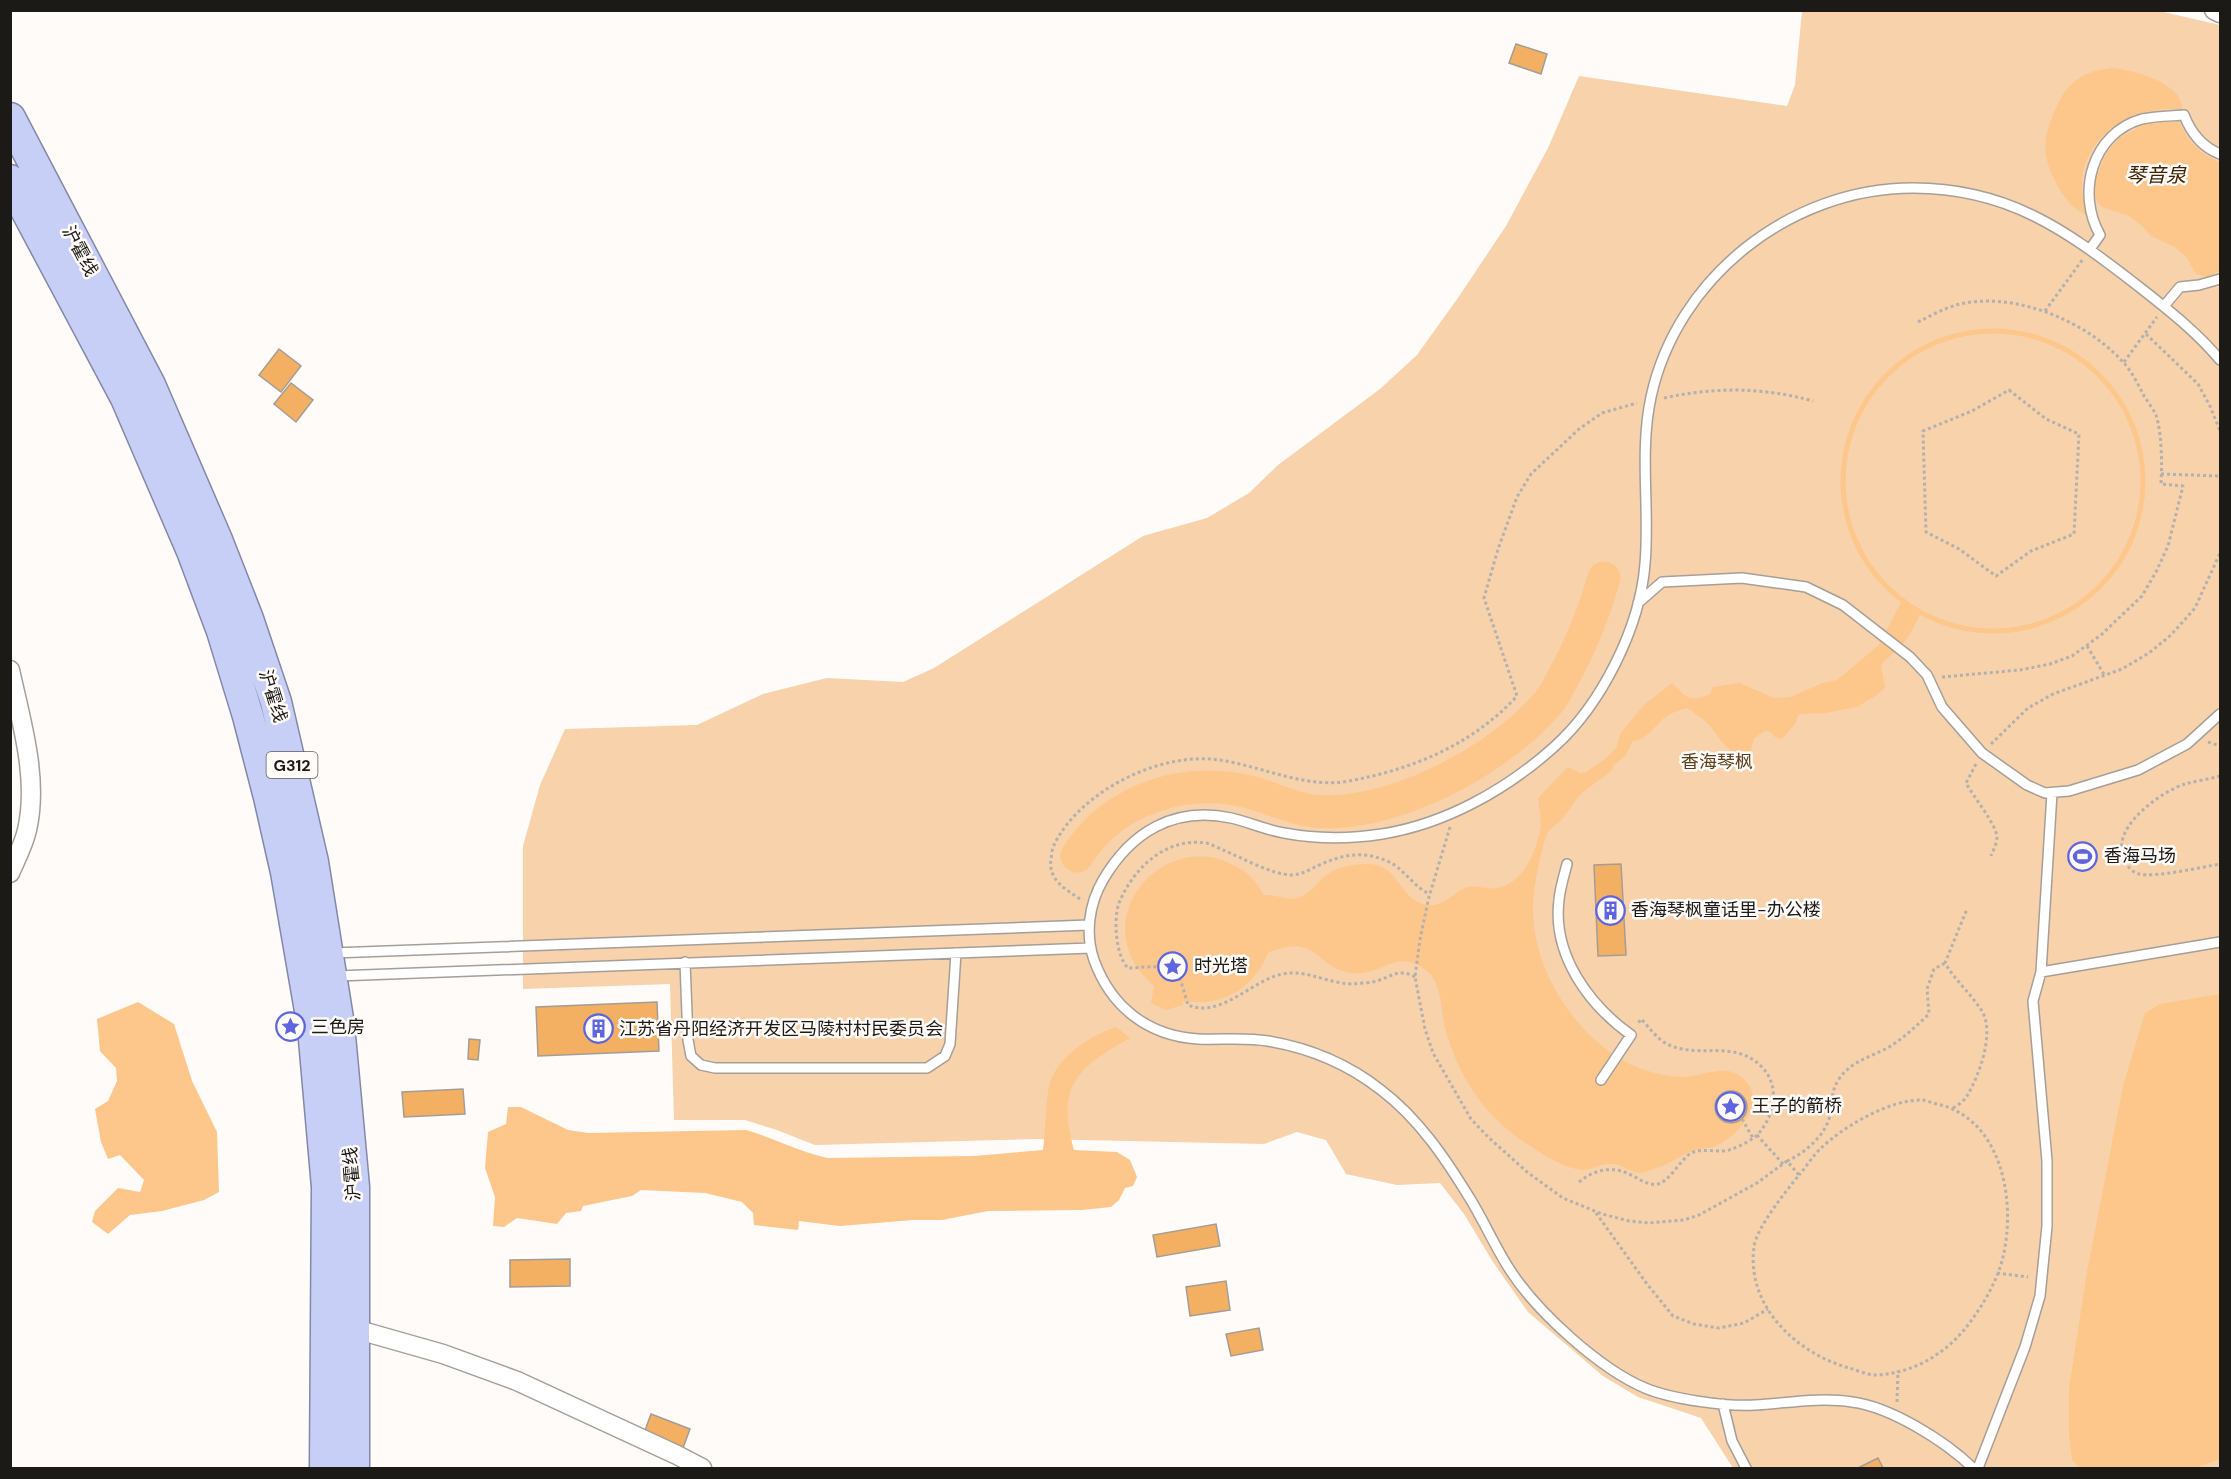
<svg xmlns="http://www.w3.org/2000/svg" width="2231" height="1479" font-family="'DM Sans','Noto Sans SC',sans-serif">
<rect width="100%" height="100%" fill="#fefbf8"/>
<path fill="#f7d2ab" d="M2155,10L2220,25V1468H1733L1701,1418L1638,1397L1603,1376L1528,1312L1493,1262L1464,1214L1440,1183L1397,1185L1346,1174L1326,1140L1297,1132L1264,1144L1037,1139L815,1145L777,1130L745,1120H674L670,984L523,989V846L540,785L565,729L697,725L763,694L827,678L903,682L934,668L1143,536L1207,518L1249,493L1278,465L1380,389L1417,355L1460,295L1506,226L1548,148L1579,76L1787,106L1795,85L1802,11Z"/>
<path fill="#fdc78b" d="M2113,68C2133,70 2184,83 2182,110C2137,103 2083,135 2082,184C2081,196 2086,205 2089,216C2075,210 2066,201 2059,188C2040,155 2042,137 2058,104C2069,80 2086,70 2113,68Z
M2149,122H2179C2188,141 2200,155 2220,162V271L2207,277L2196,274L2187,258L2175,247L2151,236L2141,225L2129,216L2102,207L2095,198V183L2105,155L2119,138Z
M1902,600L1921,613L1907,639L1881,665L1885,688L1877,695L1857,707L1825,713L1799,714L1795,724L1782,739L1775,737L1771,732L1765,731L1754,738L1751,750L1744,755C1726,754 1720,737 1709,725C1702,718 1694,712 1686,708C1680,710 1673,712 1667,716C1656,723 1647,741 1633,741L1625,756L1614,765L1612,770C1602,779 1590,786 1580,795C1574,802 1569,810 1563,818C1558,824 1550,827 1547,834C1540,853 1532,894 1533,914C1535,975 1581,1045 1639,1068C1653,1073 1669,1077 1684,1077C1702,1076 1725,1064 1740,1076C1771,1098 1740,1136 1714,1147C1707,1149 1699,1148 1692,1151C1678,1156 1670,1165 1656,1168C1651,1170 1644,1173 1639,1173C1630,1172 1621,1164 1612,1164C1602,1163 1593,1169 1584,1170C1571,1170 1552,1160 1541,1153C1492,1124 1464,1089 1447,1035C1440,1014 1444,985 1426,970C1393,944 1377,985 1340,970C1331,967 1324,960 1316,954C1301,942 1283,946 1268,953C1258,979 1235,999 1207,1002C1199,1003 1190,1001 1183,1001V1005L1166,1010L1151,1003L1154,986C1144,977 1135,967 1130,954C1108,899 1165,843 1219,859C1230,863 1242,868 1251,877C1256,882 1260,889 1264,895C1277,894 1287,902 1300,897C1310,894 1316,884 1324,877C1335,867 1353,864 1367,864C1398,864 1398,894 1420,903C1440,911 1450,895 1465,888C1476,884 1485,890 1497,888C1522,884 1536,853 1540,830C1542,819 1539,808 1538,798L1568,767L1580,773L1586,772L1605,759L1617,747L1620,734L1644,705L1672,683C1686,698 1690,703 1710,694L1713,687L1740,683L1774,698L1790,697L1823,683L1837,680L1879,645Z
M2220,994V1459L2196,1468H2079L2072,1460L2069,1434V1388L2087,1272L2123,1086L2145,1013L2160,1004Z
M138,1002L174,1024L192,1081L217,1132L219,1192L204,1200L162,1211L130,1215L108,1234L92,1222L95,1211L118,1188L140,1192L144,1180L120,1155L108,1159L101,1142L95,1109L108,1101L117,1081L116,1068L100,1051L97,1019Z
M1116,1027L1130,1038C1077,1068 1056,1085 1074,1150L1117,1152L1130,1160L1137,1177L1133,1186L1125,1188L1119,1200L1111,1207L1082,1210L988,1211L942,1220H913L840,1226L799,1221L798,1230L754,1225L753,1213L742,1202L705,1193L641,1190L632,1196L583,1206L581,1211L566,1213L557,1224L517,1218L504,1227L493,1226L495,1197L485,1168L488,1132L506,1124L508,1107H521L568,1130L588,1133L746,1130C774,1138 799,1152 828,1158L974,1156L1043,1150C1046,1132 1045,1091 1052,1077C1065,1051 1091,1036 1116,1027Z"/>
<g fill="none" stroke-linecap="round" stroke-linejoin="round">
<path stroke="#fdc78b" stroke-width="5" d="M1843 481a150 150 0 1 1 300 0a150 150 0 1 1-300 0Z"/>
<path stroke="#fdc78b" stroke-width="33" d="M1077,856C1113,798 1188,775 1253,793C1272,798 1293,809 1313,811C1389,819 1497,762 1546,705C1553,698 1558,687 1563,678C1581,646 1594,613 1604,578"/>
</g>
<path fill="#f3b062" stroke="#a49d96" stroke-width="1.5" d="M1516,44L1547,54L1541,74L1509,63Z
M279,349L301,366L281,392L259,375Z
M291,383L313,400L296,422L274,404Z
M1621,864L1626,955L1598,956L1594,865Z
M657,1002L659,1051L538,1056L536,1007Z
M469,1039L480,1040L478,1060L468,1059Z
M463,1089L465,1114L404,1117L402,1092Z
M1715 1107a16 16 0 1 1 32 0a16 16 0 1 1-32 0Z
M1216,1224L1220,1246L1157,1257L1153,1235Z
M570,1259V1286L510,1287V1260Z
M1226,1281L1230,1310L1190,1316L1186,1287Z
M1259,1328L1263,1350L1231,1356L1226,1334Z
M651,1414L690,1429L683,1448L644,1433Z
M1878,1458L1883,1468H1858Z"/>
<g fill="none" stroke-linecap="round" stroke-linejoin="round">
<defs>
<path id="service" d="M2090,249L2100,235C2076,193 2092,133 2142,119C2155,116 2170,116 2184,115C2191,133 2202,147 2220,154
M2164,306L2180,287L2199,285L2220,279
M1638,603L1662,582L1742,578L1806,587L1843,605L1910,657L1927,675L1942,707L1982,753L2027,785L2045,793L2069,791L2138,770L2187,744L2220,714
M1567,864C1564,876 1560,888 1559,900C1552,955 1589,1005 1631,1035L1601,1080
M333,953L1089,925
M685,962L688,1040L691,1056L701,1065L715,1068H927L945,1056L950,1044L956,953
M2041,972L2220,942
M337,976L1091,948
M1723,1404L1732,1441L1746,1468
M1973,1468C1945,1441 1891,1407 1852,1402C1821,1397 1787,1403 1755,1405C1727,1407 1671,1399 1645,1388C1600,1369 1537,1312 1510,1270C1495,1247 1484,1221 1469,1197C1445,1158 1419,1119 1381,1090C1348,1064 1310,1048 1268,1041C1244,1037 1221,1040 1198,1039C1148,1036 1111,1007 1094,960C1085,934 1089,904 1103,880C1131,832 1174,806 1231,818C1249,822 1266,830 1284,833C1316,839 1350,839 1382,834C1445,824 1506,790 1554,747C1601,705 1640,628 1645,564C1650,508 1639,453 1651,397C1677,277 1791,188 1913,188C2008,188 2066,230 2138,286C2167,309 2197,332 2220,360
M1978,1468L2025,1347L2040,1296L2047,1226V1161L2033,1001L2041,972L2052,793"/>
<path id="minor" d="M2214,10L2220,13
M10,670C21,721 39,778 27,830C24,844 16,859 10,873
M355,1329L443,1354L517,1381L677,1455L702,1468"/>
<path id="trunk" d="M10,118L150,385L217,540L248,619L276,702L313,862L339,1025L354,1187V1468
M10,180L126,398L192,551L222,631L248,716L269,797L286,872L313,1028L327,1187L325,1468"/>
</defs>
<use href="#service" stroke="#a69f98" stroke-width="12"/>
<use href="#minor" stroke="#a69f98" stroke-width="21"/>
<use href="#trunk" stroke="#8388a7" stroke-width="33"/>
<path stroke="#b3b1ae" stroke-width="3" stroke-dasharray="3 3" stroke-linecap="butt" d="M2045,311L2083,259
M1918,322C1930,316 1943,309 1956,305C2011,290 2085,320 2122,361C2131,370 2138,384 2144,396C2148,402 2153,409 2156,415C2162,433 2162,464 2161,484L2183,486L2168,546L2156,572L2142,596L2101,635L2072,656L2050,664L2020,670L1942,677
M2146,334L2198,384L2210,406L2220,431
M2124,362L2157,317
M2009,390L2046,419L2079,434L2074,534L2031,551L1996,576L1959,549L1926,532L1923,431L1972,411Z
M1664,398C1715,387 1762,387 1813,401
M2161,474L2220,476
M2087,646L2105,676
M2208,742L2220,746
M1991,744L2028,708L2053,694L2122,669L2149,653L2171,635L2195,608L2220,553
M1976,764L1966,783C1973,796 1996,824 1997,837C1997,843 1993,851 1991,856
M2220,776C2209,779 2196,781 2185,784C2162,791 2113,826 2123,854C2126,862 2128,871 2139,874C2154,878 2203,867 2220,864
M1450,827L1429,897L1420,939L1415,977L1425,1029L1433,1053L1471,1119L1489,1138L1527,1172L1563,1198L1602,1214L1629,1221L1649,1223L1684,1220L1699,1215L1757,1183L1787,1161L1799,1175C1787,1190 1756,1228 1754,1247C1746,1306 1796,1353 1849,1368C1857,1370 1867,1375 1875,1375C1912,1374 1946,1354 1968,1325C1983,1305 1997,1282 2003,1257C2016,1203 2003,1122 1941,1105C1935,1104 1929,1101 1923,1100C1890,1099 1842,1127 1819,1150C1812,1157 1806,1167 1799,1175
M1080,899C1064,888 1048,880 1051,858C1052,854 1052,848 1054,845C1080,791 1161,751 1219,760C1262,766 1305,789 1349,781C1413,769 1472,745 1517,696L1484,598L1498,549L1517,497L1531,474L1579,429L1602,413L1637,403
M1415,977C1400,968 1392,976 1377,981C1370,983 1361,983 1354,984C1322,984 1301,963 1268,979C1244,990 1215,1017 1188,1005C1185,996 1182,980 1176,973C1166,963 1141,968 1128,968C1116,956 1113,920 1119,903C1133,869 1165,837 1206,843C1211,844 1218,848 1223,850C1242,858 1271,874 1291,875C1301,875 1309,870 1317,866C1341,855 1362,850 1387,861C1404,868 1413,887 1430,894
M1953,1108C1958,1105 1964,1101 1967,1096C1979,1076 1995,1033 1982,1011C1971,994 1955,980 1945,963L1967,909
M1742,1119L1753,1138
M1757,1135L1783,1164
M1787,1161C1805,1153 1826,1135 1830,1115C1832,1102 1831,1091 1839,1079C1851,1061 1871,1057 1889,1047C1904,1038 1916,1026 1929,1014L1927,989L1934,969L1945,963
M1579,1182C1595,1169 1614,1165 1633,1176C1641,1180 1649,1186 1658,1184C1670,1181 1680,1160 1691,1153C1703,1147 1719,1154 1732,1149C1740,1146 1753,1140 1759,1133C1775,1114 1780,1086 1762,1067C1733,1038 1699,1060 1667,1044C1657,1039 1649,1027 1641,1019L1637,1025
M1596,1213L1647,1284L1673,1316L1694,1324L1719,1328L1744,1323L1768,1309
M1997,1273L2028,1277
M1897,1402L1898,1371"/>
<use href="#service" stroke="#fff" stroke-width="9"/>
<use href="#minor" stroke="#fff" stroke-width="18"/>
<use href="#trunk" stroke="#c8cff6" stroke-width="30"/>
</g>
<defs>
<symbol id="stadium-ring" viewBox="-11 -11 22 22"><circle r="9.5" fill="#fefbf8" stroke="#5f65de" stroke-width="1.5"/><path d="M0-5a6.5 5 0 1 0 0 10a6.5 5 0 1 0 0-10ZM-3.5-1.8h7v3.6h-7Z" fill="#5f65de"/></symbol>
<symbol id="building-ring" viewBox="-11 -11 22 22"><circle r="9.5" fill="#fefbf8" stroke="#5f65de" stroke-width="1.5"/><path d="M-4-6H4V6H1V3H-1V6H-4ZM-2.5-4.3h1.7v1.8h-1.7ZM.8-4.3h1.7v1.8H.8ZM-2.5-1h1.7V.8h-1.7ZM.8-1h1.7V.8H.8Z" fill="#5f65de"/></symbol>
<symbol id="sight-ring" viewBox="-11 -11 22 22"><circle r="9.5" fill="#fefbf8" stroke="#5f65de" stroke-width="1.5"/><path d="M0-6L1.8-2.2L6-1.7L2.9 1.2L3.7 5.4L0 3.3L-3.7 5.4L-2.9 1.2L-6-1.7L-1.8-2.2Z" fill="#5f65de"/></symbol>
</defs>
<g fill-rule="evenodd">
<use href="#stadium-ring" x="2066" y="840" width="33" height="33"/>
<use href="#building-ring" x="1594" y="894" width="33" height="33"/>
<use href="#sight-ring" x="1156" y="950" width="33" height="33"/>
<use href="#sight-ring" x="274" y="1010" width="33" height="33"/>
<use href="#building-ring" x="582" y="1012" width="33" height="33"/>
<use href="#sight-ring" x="1714" y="1090" width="33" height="33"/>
</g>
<g text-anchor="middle" stroke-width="5" stroke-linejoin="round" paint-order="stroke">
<rect fill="#fefbf8" stroke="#605e5a" stroke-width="1.5" x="266.5" y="752" width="51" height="26" rx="4.5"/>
<g font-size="16" font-weight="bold" fill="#1c1a17">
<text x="292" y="771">G312</text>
</g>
<g font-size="18" fill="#1c1a17" stroke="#fefbf8">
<text transform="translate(80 251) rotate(62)" y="6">沪霍线</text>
<text transform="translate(273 696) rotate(73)" y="6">沪霍线</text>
<text transform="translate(352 1174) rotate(-94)" y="6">沪霍线</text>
</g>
<g font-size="18" fill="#5a3e1e" stroke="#fefbf8">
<text x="1717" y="768">香海琴枫</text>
</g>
<g font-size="18" fill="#1c1a17" stroke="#fefbf8" text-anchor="start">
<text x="2104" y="862">香海马场</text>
<text x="1631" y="916">香海琴枫童话里-办公楼</text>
<text x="1194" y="972">时光塔</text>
<text x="311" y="1033">三色房</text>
<text x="619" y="1035">江苏省丹阳经济开发区马陵村村民委员会</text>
<text x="1752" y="1112">王子的箭桥</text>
</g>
<g font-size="20" font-style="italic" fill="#3d2301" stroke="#fefbf8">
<text x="2156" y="182">琴音泉</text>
</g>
</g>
<rect width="2231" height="1479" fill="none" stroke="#1c1a17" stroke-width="24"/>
</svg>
